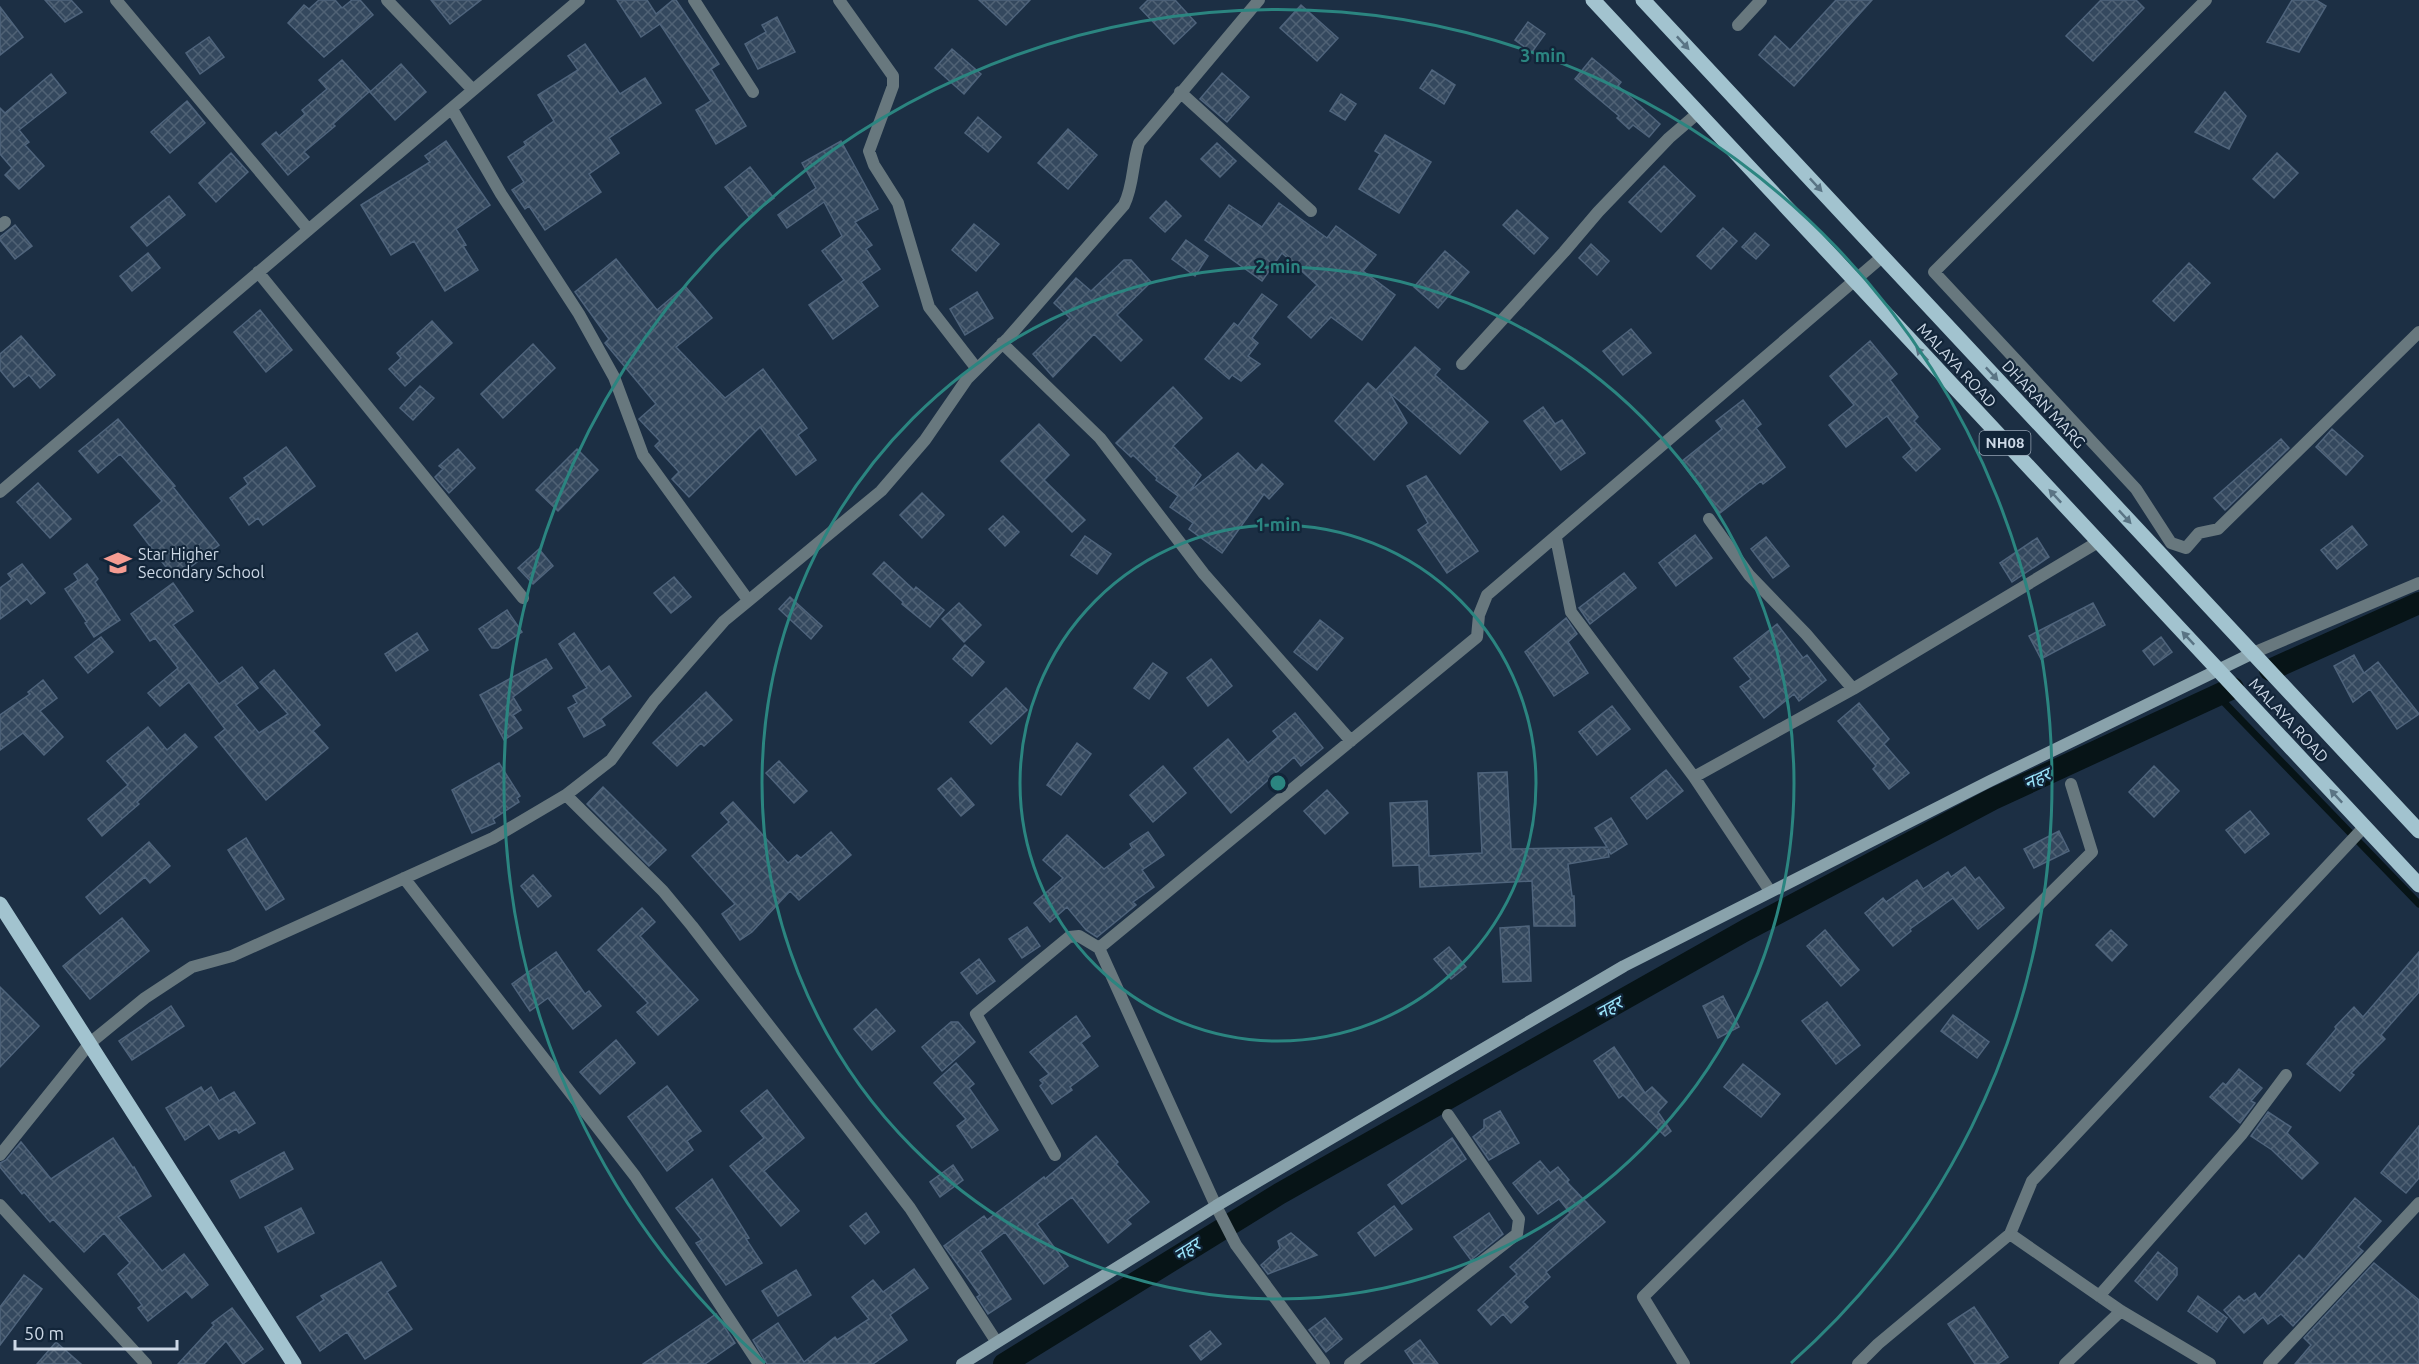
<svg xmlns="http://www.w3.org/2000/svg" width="2419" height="1364" font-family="Ubuntu,'Noto Sans Devanagari',sans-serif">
<defs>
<pattern id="building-cross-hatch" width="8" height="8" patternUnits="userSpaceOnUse" patternTransform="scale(1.5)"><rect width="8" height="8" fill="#34485e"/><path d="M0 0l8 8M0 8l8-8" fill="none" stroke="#506275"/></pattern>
</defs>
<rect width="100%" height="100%" fill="#1c2f44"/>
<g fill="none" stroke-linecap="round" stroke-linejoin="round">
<path stroke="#071417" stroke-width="7" d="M2217,695L2419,904"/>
<path stroke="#071417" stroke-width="22" d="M2270,670L2419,603
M1004,1364L1279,1194L1746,930L1993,799L2233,688"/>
</g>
<path fill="url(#building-cross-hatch)" stroke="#4f647c" stroke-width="1.5" d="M45,0H71L82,12L65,22Z
M319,0H335L342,8L352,0H360L373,15L324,57L288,23L304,5L309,9Z
M431,0H481L450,24Z
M617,0H647L656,14L673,0H676L719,64L711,69L746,126L716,144L696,110L711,101L660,24L641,37Z
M979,0H1030L1006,25Z
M1148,0H1175L1196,23L1174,44L1140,8Z
M1836,0H1872L1794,86L1759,55L1775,36L1790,50Z
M2101,0H2136L2144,8L2093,61L2066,36Z
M2292,0H2316L2326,6L2299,52L2267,42Z
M1301,5L1338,38L1317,61L1280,28Z
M0,7L23,37L0,55Z
M777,17L795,52L758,69L745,44L766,32L762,25Z
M1528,22L1545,34L1532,52L1515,40Z
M209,37L224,57L200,74L186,53Z
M585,44L620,94L645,78L661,103L609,138L619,153L589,174L601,192L545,230L529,206L525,209L512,190L524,182L508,157L526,145L524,142L554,121L538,95L578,70L568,56Z
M952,49L981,74L964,94L935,68Z
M1592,58L1621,82L1618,86L1660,124L1649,137L1633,125L1629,129L1617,118L1619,116L1575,79Z
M342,60L370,91L333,124L335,126L304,152L309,157L288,175L262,144L276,132L279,136L305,114L302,110L327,89L319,80Z
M401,64L426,92L395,120L370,92Z
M1432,70L1455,85L1444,104L1420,88Z
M1222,73L1249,97L1227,122L1200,99Z
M51,74L66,93L19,130L29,142L25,145L44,166L19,189L5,175L12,168L0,154V108L5,113Z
M2225,92L2246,116L2229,149L2195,132Z
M1341,94L1356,104L1345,120L1330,111Z
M187,101L205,123L170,153L151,132Z
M978,117L1001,137L988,152L965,133Z
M1068,129L1097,155L1068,189L1038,163Z
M1385,135L1431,162L1399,213L1359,189L1380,154L1375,151Z
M446,141L490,205L456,229L466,245L463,246L478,270L445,291L414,241L391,255L361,205L430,162L425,156Z
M841,141L878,209L855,222L872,245L866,249L880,269L861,282L878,306L833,339L809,305L844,280L822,251L842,236L824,202L787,228L778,215L816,188L802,163Z
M1217,143L1236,161L1220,177L1201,159Z
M231,153L248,172L216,202L199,183Z
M2277,153L2298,173L2274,198L2253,179Z
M1664,166L1695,196L1661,232L1629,202Z
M750,167L774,198L749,217L725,187Z
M169,196L185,215L147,246L131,227Z
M1166,201L1181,216L1165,232L1150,218Z
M1279,203L1327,238L1336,226L1376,255L1363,271L1395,295L1362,340L1331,317L1311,338L1288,317L1317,285L1282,253L1262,281L1205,240L1229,205L1262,227Z
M1517,210L1548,238L1534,254L1503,225Z
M974,224L999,244L976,271L952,250Z
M15,225L32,246L15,259L0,240V237Z
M1723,228L1737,241L1711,269L1697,256Z
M1755,233L1769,245L1756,259L1742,247Z
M1186,240L1208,256L1195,276L1172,259Z
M1591,244L1609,261L1597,275L1579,258Z
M1445,251L1469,272L1438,308L1414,287Z
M148,253L160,268L132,291L120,276Z
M616,259L657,310L685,286L712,318L676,347L725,398L763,369L807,428L798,435L816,460L796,475L760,427L689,497L672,479L679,472L655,446L660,441L639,419L656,404L605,343L609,339L575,292Z
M1124,260H1131L1151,282L1117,315L1142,340L1121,361L1094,334L1053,377L1033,354L1070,318L1054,303L1076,278L1091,291Z
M2189,263L2210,283L2174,321L2153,301Z
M977,292L993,318L965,335L950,309Z
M1262,294L1277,305L1252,338L1258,343L1248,356L1260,364L1241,381L1232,375L1229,379L1205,359L1234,323L1238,326Z
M260,310L292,350L266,372L234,332Z
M432,321L452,343L405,386L389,369L401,358L397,353Z
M1631,329L1651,353L1623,375L1603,351Z
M21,336L55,375L40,388L29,375L14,387L0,370V354Z
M1870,341L1897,374L1890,380L1918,417L1914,421L1940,449L1916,471L1903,457L1912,449L1887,416L1846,447L1829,425L1854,405L1830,376Z
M533,344L555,368L503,418L481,394Z
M1415,347L1440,369L1435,375L1488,422L1460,454L1389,392L1407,423L1374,460L1335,421L1368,383L1376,390Z
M420,386L434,398L413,420L400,408Z
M1173,387L1202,418L1173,446L1201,475L1190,491L1238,453L1256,471L1262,464L1283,484L1269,499L1264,494L1222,553L1189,529L1193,523L1170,507L1178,496L1156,480L1157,478L1133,455L1131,457L1116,443Z
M1743,400L1761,424L1756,428L1785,467L1763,484L1761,481L1720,513L1681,462L1722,429L1716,421Z
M1543,407L1555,424L1562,420L1585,453L1561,470L1524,421Z
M118,419L175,486L173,487L219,545L175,579L134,525L162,501L120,454L98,473L79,451Z
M1039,424L1069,455L1044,480L1085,520L1072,532L1001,461Z
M2332,429L2363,456L2346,475L2316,447Z
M2281,439L2289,448L2225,510L2214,498Z
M286,447L315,486L263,525L258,518L249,525L230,498L248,484L244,478Z
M458,449L475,468L449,493L435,477L443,469L439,466Z
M577,449L598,470L558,511L536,490Z
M1426,476L1478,551L1447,573L1418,530L1428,523L1407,486Z
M38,483L71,519L50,538L17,502Z
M922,493L944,515L922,538L900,515Z
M1003,516L1019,532L1005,546L989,529Z
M2352,526L2367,545L2337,569L2321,550Z
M1695,535L1712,558L1676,586L1659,563Z
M1085,536L1111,554L1097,574L1071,555Z
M1766,537L1789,566L1773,578L1751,549Z
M2037,538L2049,557L2012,582L2000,563Z
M539,549L553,566L533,584L518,568Z
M884,562L914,590L916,587L944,610L930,627L902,604L903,602L873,574Z
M22,564L45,593L31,604L27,599L0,619V588L12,579L8,574Z
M87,564L98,579L95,582L120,620L94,637L85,623L87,622L65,589L78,580L74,574Z
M1624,573L1636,588L1590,624L1579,608Z
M674,577L691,597L671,613L654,593Z
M173,583L193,611L173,625L219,684L242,667L258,688L236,705L259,733L288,714L260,682L274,670L320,725L313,731L328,748L266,800L215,737L225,729L189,682L160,706L148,693L178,668L155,638L150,641L131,614Z
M790,597L822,626L811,639L779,609Z
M959,603L981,625L964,642L942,619Z
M2093,603L2105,625L2041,659L2029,636Z
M507,610L522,632L498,648H492L479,629Z
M1566,618L1577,634L1568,642L1588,673L1554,696L1525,652Z
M1320,620L1343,638L1317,670L1294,652Z
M1777,624L1803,658L1807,655L1826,680L1799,701L1794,694L1764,718L1740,687L1751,679L1734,658Z
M417,633L428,650L396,671L385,654Z
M574,633L601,672L609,666L631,696L601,719L605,725L584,737L568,708L577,703L573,696L587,688L559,644Z
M101,637L113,652L88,673L75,657Z
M2161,637L2172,652L2154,665L2143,651Z
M965,645L984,662L972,676L953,659Z
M2354,655L2364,673L2378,662L2419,714L2397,729L2370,689L2353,702L2334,666Z
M546,659L552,668L513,697L521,710L513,715L522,728L504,740L480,695Z
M1211,659L1232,686L1208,706L1187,678Z
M1153,663L1167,673L1149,699L1134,688Z
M43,680L57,698L40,711L63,737L44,755L23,733L0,750V715L30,694L28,692Z
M1006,688L1027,710L991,744L970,722Z
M706,692L732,720L704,746L701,743L677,766L653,743Z
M1859,703L1889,739L1884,744L1909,773L1889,789L1873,769L1876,766L1838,721Z
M1612,706L1630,729L1597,755L1579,732Z
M1295,713L1323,748L1301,766L1294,757L1231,813L1194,768L1228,739L1248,763L1278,737L1273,731Z
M148,727L167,750L185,734L197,747L137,802L139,804L102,836L88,819L128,785L107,761Z
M1077,743L1091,754L1061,795L1047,785Z
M779,761L807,791L794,803L766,773Z
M499,763L520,796L517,798L519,802L493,819L495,823L472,833L452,790Z
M1163,766L1186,793L1153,822L1130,795Z
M2154,766L2179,791L2154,817L2129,792Z
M1666,770L1683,791L1647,819L1631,798Z
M1507,772L1511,849L1607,847L1595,828L1611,818L1627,844L1611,854L1608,849L1609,857L1568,864L1572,896H1574L1575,926H1534L1532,881L1420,887L1419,865L1393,866L1390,803L1427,801L1429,856L1482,853L1478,773Z
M951,778L974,805L961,816L938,789Z
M603,787L666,850L649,866L587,804Z
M1327,790L1348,813L1325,834L1304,811Z
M733,802L788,863L797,855L801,858L831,832L851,855L799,900L790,891L752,932L740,940L722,914L735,904L692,856L729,822L721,813Z
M2250,811L2269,834L2245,853L2226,830Z
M2059,831L2069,851L2034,868L2024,849Z
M1148,832L1164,855L1142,870L1154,887L1133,902L1136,905L1097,937L1086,930L1067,907L1050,922L1034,903L1063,878L1043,860L1067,835L1104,869L1132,848L1130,844Z
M246,838L284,899L266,910L228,850Z
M149,842L170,866L150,883L145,877L100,914L86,897Z
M1965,867L1975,880L1979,877L2004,908L1978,929L1953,898L1910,929L1911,931L1893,946L1865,913L1883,898L1886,902L1917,880L1923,889L1948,872L1951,877Z
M533,875L551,896L538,907L521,886Z
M642,908L655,922L640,936L698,1000L658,1035L637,1012L648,1003L598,950Z
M122,918L149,951L90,999L63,966Z
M1529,926L1531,981L1503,982L1500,928Z
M1027,927L1040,946L1022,958L1009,939Z
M1825,930L1859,970L1841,986L1807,946Z
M2111,930L2127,945L2112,961L2096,945Z
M1449,947L1466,967L1451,979L1434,959Z
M556,952L585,994L589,991L601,1006L573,1029L548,998L530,1011L512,984Z
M2419,952V992L2381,1035L2385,1039L2351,1073L2354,1075L2340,1091L2307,1064L2336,1029L2335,1027L2354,1007L2363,1017Z
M979,959L995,981L977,994L961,973Z
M0,987L39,1026L0,1067Z
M1723,996L1739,1027L1718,1038L1703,1006Z
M1827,1002L1860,1045L1836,1064L1802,1021Z
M171,1006L184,1026L132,1060L119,1041Z
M876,1009L895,1031L872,1050L854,1029Z
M1953,1015L1989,1042L1977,1058L1941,1031Z
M1076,1016L1090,1036L1081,1043L1098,1066L1070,1087L1072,1090L1052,1104L1040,1086L1043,1083L1040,1080L1049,1074L1030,1052Z
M951,1022H958L975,1042L942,1071L922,1047Z
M616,1040L635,1063L600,1094L580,1072Z
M1614,1047L1645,1093L1652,1087L1667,1102L1658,1112L1671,1131L1665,1136L1623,1095L1619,1098L1594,1061Z
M956,1063L974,1084L969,1088L998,1130L972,1148L957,1126L966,1119L934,1083Z
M1743,1064L1780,1094L1761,1117L1724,1087Z
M2239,1069L2262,1088L2251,1101L2255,1103L2240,1123L2210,1097L2223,1083L2226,1085Z
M667,1086L701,1131L687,1141L693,1150L667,1171L628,1117Z
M201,1087L204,1092L211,1087L219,1101L234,1092L255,1123L239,1133L236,1129L219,1139L209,1124L185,1140L166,1108Z
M767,1090L804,1138L764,1171L799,1211L781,1226L730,1166L764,1138L741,1111Z
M1500,1111L1519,1143L1489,1160L1473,1137L1484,1128V1120Z
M2268,1112L2291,1127L2287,1133L2318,1163L2302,1179L2272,1150L2251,1136Z
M2419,1126V1178L2406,1193L2381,1173Z
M1096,1136L1118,1162L1116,1164L1149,1202L1127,1220L1131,1224L1108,1243L1072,1197L1037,1224L1068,1266L1044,1284L1005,1232L980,1251L1011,1299L988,1314L977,1297L980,1295L944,1246L984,1216L987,1220L1044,1177L1045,1179Z
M113,1138L133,1168L134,1167L151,1196L118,1217L162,1271L184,1254L208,1285L192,1298L186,1291L148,1321L138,1308L142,1305L118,1274L130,1263L104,1233L84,1252L53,1219L50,1222L24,1192L22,1194L0,1167V1163L6,1160L21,1142L51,1179Z
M1452,1138L1466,1159L1402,1204L1388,1185Z
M284,1152L293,1169L240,1198L231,1181Z
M1540,1161L1550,1173L1558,1167L1569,1180L1567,1182L1605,1222L1546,1272L1550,1277L1523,1302L1528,1307L1511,1323L1503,1314L1491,1325L1478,1310L1517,1274L1510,1267L1570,1213L1559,1199L1538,1214L1513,1183Z
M953,1165L963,1180L940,1197L930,1182Z
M712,1179L749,1238L746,1239L762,1263L726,1285L696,1243L702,1240L676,1208Z
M2355,1198L2381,1221L2358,1247L2363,1251L2293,1326L2281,1314L2268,1324L2263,1317L2244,1333L2224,1310L2239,1296L2244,1301L2255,1293L2259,1299L2299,1255L2304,1260Z
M1394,1206L1412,1229L1375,1256L1358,1233Z
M301,1208L314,1233L278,1252L265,1227Z
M866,1213L879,1232L865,1244L850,1226Z
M1489,1213L1503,1234L1471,1260L1454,1237Z
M1291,1233L1317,1255L1268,1274L1261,1265L1280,1248L1278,1241Z
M2158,1252L2177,1268V1275L2157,1300L2135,1281Z
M381,1262L396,1286L387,1292L412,1329L365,1359L347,1332L320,1351L297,1317L324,1300L321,1296Z
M2374,1263L2419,1300V1364H2295L2311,1345L2304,1338Z
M914,1269L928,1288L890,1315L907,1340L873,1364H767L753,1340L778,1323L804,1362L835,1337L837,1340L869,1319L852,1297L873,1280L883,1292Z
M796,1270L811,1295L778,1316L762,1291Z
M24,1275L42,1289L0,1345V1307Z
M2198,1296L2227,1318L2217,1332L2188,1311Z
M1974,1307L2008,1357L1998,1364H1975L1948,1324Z
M232,1308L263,1349L243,1364L226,1341L204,1364H178L214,1325L212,1323Z
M716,1314L735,1343L705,1364H643Z
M1325,1318L1342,1339L1326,1352L1309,1330Z
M1210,1331L1221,1344L1201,1360L1190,1346Z
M1420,1340L1438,1364H1414L1405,1351Z
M56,1342L81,1364H37Z"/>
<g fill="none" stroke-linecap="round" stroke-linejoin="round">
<path stroke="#68787e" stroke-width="12" d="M116,0L308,229
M387,0L473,90
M694,0L753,92
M839,0L893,76V86L869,151L874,165L898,203L929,307L977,369
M2206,0L1934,272L2136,489L2171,543L2186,548L2199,533L2218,529L2419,332
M1738,25L1761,0
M1180,92L1311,211
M452,109L501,194L579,314L614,377L643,455L748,600
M0,226L5,222
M258,272L523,598
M1002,343L1100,438L1204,574L1351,741
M1462,364L1564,252L1598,212L1669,138L1698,113
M0,492L579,0
M1709,519L1749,575L1806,634L1853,689
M1556,538L1571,612L1694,777L1770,891
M2253,653L2419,583
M1694,777L1853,689L2098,542
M566,795L663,891L692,926L910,1208L996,1341
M404,878L635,1176L759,1364
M0,1155L90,1043L145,998L192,967L232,956L493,838L566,795L611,760L654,701L724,621L881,491L925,440L967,379L1008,338L1124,205C1134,185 1132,163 1139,143L1259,0
M1055,1155L976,1014L1069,937L1079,936L1099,948
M0,1205L146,1364
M2010,1234L2032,1181L2365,826
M2099,1296L2242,1134L2286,1075
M1324,1364L1236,1245L1216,1206L1099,948L1477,637L1479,615L1487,595L1882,257
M1350,1364L1517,1234L1519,1219L1448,1115
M1684,1364L1643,1297L2092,852L2071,784
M1858,1364L1878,1344L2010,1234L2121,1311L2210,1364
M2065,1364L2121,1311
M2269,1364L2419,1203"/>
<path stroke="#89a2ab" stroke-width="12" d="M962,1364L1216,1206L1624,966L1990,781L2253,653"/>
<path stroke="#a2c3cf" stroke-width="15" d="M1593,0L2419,885
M1643,0L2419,831
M0,904L294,1364"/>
</g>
<defs><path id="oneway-solid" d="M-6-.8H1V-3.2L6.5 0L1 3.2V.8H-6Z" transform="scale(1.5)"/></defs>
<g fill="#5a7484">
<use href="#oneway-solid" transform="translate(1683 43) rotate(47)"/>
<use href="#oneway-solid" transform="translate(1816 185) rotate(47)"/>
<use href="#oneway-solid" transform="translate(1922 354) rotate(-133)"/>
<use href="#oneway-solid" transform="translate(1992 374) rotate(47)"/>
<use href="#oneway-solid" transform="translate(2055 496) rotate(-133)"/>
<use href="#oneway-solid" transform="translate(2125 517) rotate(47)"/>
<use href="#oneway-solid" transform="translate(2188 638) rotate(-133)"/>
<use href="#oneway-solid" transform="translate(2336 796) rotate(-133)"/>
</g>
<g fill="none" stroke="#2b8580" stroke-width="3">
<circle cx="1278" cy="783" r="258"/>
<circle cx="1278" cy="783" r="516"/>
<path d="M765 1363A774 774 0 1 1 1791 1363"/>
</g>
<defs>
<symbol id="school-bare" viewBox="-9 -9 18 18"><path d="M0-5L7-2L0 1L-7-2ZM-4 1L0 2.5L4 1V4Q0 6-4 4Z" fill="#f59c92" stroke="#122539" stroke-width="2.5" paint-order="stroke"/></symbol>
</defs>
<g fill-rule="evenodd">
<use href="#school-bare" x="99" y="544" width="38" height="38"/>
</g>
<g text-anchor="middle" stroke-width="4.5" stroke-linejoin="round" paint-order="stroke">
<rect fill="#122539" stroke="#94a2b2" stroke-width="1.5" x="1979.5" y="431" width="51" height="24" rx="4.5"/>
<g font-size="15" font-weight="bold" fill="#ccd8e6">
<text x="2005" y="448">NH08</text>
</g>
<g font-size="16" fill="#ccd8e6" stroke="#122539">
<text transform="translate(1957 365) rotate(47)" y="6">MALAYA ROAD</text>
<text transform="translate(2044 404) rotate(47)" y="6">DHARAN MARG</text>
<text transform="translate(2289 720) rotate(47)" y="6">MALAYA ROAD</text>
</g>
<g font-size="16" fill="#ccd8e6" stroke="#122539" text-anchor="start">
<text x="138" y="560">Star Higher<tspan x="138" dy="18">Secondary School</tspan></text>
</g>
<g font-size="18" font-style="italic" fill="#9ae4fa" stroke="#122539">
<text transform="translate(2037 779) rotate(-25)" y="6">नहर</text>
<text transform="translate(1609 1008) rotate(-29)" y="6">नहर</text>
<text transform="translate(1187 1250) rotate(-32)" y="6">नहर</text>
</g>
</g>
<circle cx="1278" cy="783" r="9" fill="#2b8580" stroke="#122539" stroke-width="3"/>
<g font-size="18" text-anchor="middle" font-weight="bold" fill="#2b8580" stroke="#122539" stroke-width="4.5" stroke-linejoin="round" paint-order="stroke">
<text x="1543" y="62">3 min</text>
<text x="1278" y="273">2 min</text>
<text x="1278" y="531">1 min</text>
</g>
<path d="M15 1340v9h162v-9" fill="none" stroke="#ccd8e6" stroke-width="3"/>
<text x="24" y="1340" font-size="18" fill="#ccd8e6" stroke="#122539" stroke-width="4.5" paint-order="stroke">50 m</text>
</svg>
